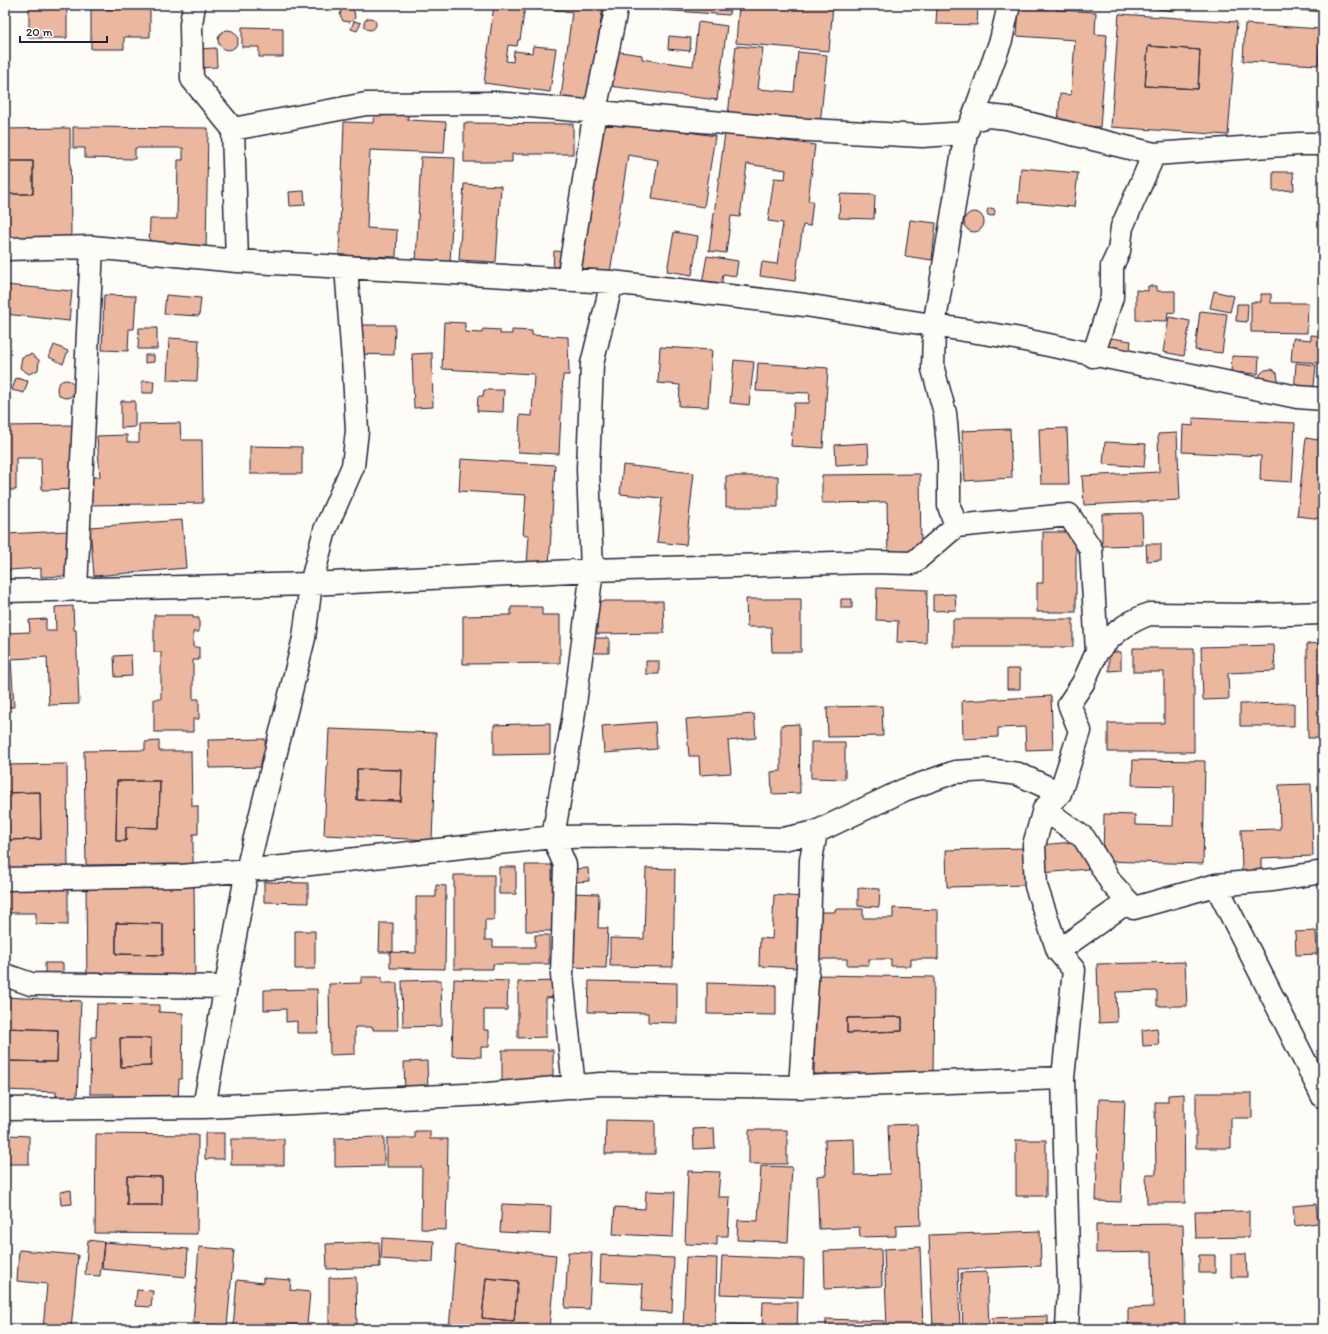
<svg xmlns="http://www.w3.org/2000/svg" width="1328" height="1334" font-family="Itim,sans-serif">
<rect width="100%" height="100%" fill="#fdfcf7"/>
<filter id="ink" filterUnits="userSpaceOnUse"><feTurbulence type="fractalNoise" baseFrequency=".025" numOctaves="2"/><feDisplacementMap in="SourceGraphic" scale="8" xChannelSelector="R" yChannelSelector="G"/><feConvolveMatrix kernelMatrix="1 2 1 2 8 2 1 2 1" color-interpolation-filters="sRGB"/></filter>
<g filter="url(#ink)">
<path fill="#ecb79f" stroke="#22223b" fill-rule="evenodd" d="M494,5H603L590,101L561,97L572,12L525,6L520,40H518L517,46L508,45L506,61L513,62L514,51L532,53L533,46L556,48L550,92L484,83Z
M661,5H730L729,15L661,10Z
M739,5H833L829,51L736,43Z
M937,5L978,6L977,25L936,24Z
M1028,5H1040V9H1048V5H1056V10L1096,12L1095,34L1107,35L1100,127L1058,125L1060,94L1071,95L1075,40L1017,36L1019,7L1028,8Z
M1121,5H1176L1175,11Z
M1249,5H1323V12L1249,6Z
M67,7V38H29V8Z
M349,7L354,11L355,18L350,22L343,21L340,15L342,9Z
M91,9H150V37H124V49H91Z
M1119,14L1237,22L1228,135L1111,127ZM1148,46L1200,50L1198,89L1145,86Z
M364 24a6 6 0 1 1 12 0a6 6 0 1 1-12 0Z
M354,21L361,23L357,31L351,29Z
M698,22L727,26L717,100L609,86L613,51L642,55V59L693,66Z
M1245,24L1321,29L1318,65L1243,61Z
M242,27L283,28V57H259V47H242Z
M218 40a10 10 0 1 1 20 0a10 10 0 1 1-20 0Z
M669,36L691,38L690,51L668,49Z
M736,46L763,48L758,89L794,92L798,52L827,55L820,125L728,115Z
M1148,46L1200,50L1198,89L1145,86Z
M216,48L217,67L198,68L197,49Z
M374,113L408,114V120L446,122L444,153L370,150L367,228L397,230L396,257L339,255L344,122L373,123Z
M602,119L715,136L704,207L652,199L658,160L628,155L610,273L579,268Z
M464,123L573,124V154H512V162H464Z
M73,127L208,128L206,251L149,250L150,219H177L178,160H183V148H135V159L85,158V148H73Z
M70,128L71,238H5V194H33V161H5V129Z
M725,133L815,145L808,201H813L810,226L803,225L795,281L760,276L762,262L777,264L783,223L768,221L774,178L785,179L786,170L747,164L740,217L731,216L726,253L709,251Z
M421,157L455,158L450,263L416,262Z
M5,161H33V194H5Z
M1021,168L1078,173L1074,207L1018,202Z
M1273,172H1293L1294,190L1273,191Z
M464,184L501,186L496,262L459,260Z
M304,191L305,205L290,206L289,192Z
M840,194L875,195L874,219L839,218Z
M987 212a4 4 0 1 1 8 0a4 4 0 1 1-8 0Z
M964 222a10 10 0 1 1 20 0a10 10 0 1 1-20 0Z
M910,220L936,223L932,260L905,256Z
M674,232L698,236L692,275L667,271Z
M554,251L567,252L566,271H553Z
M707,256L738,261L736,276L723,274L721,287L702,283Z
M5,285L72,291L69,321L5,314Z
M1148,286H1157V291H1175V313L1168,312L1167,321L1136,320V290L1148,291Z
M1214,291L1234,296L1230,312L1210,308Z
M1261,294H1271V303H1308L1307,333L1251,332V302H1261Z
M104,295L136,296L134,329H129L128,351L102,350Z
M166,295L201,298L199,316L164,314Z
M1237,304H1248L1247,322L1236,321Z
M1200,311L1227,314L1222,353L1195,350Z
M1169,317L1190,321L1184,356L1163,352Z
M444,322L465,323V332L482,333L483,329L500,330V334H512V330L532,331V335L568,337L569,375H563L559,454L518,452L520,415L532,416L534,374L442,369Z
M357,325H395L394,355L356,354Z
M139,328H157V349H138Z
M1311,335L1323,336L1321,363L1291,361L1293,338L1311,340Z
M1104,337L1131,341L1129,359L1101,356Z
M169,338L199,340L197,381L167,380Z
M54,345L68,351L63,364L49,357Z
M660,347L712,350L708,407L679,406L680,385L658,383Z
M432,353L433,407L414,408L412,354Z
M31,354L39,360L38,370L29,374L20,368L22,357Z
M145,355H154V362L145,363Z
M1232,356L1259,357L1258,374L1231,372Z
M734,360L754,362L749,405L730,403Z
M758,363L828,368L823,448L791,446L794,403H809L810,393L756,391Z
M1296,363L1316,365L1313,396L1294,394Z
M1272,369L1277,373L1278,380L1276,385L1260,381V374L1265,370Z
M16,378L28,381L24,393L12,390Z
M57 389a9 9 0 1 1 18 0a9 9 0 1 1-18 0Z
M142,381H154L153,393H142Z
M484,390H504L503,412L477,411L478,396H483Z
M121,401H135V427L121,428Z
M1193,418L1295,423L1292,482L1260,480L1261,456L1182,452L1183,425L1193,426Z
M180,423L181,440H202L203,503L90,505L89,477H100L97,436L127,435V442H139V424Z
M77,425L78,489L42,490L41,458H16V490H5V426Z
M1067,428L1069,484H1041L1039,429Z
M1010,429L1012,478L965,481L962,431Z
M1319,431L1323,432V519L1297,516L1306,438L1318,440Z
M1177,433L1180,500L1084,505L1082,476L1159,472L1158,434Z
M1105,442L1146,444L1144,467L1103,464Z
M868,443L869,463L836,465L835,445Z
M250,446L302,447V474H250Z
M461,459L555,465L549,567L527,565L529,535H523L526,495L459,491Z
M623,465L694,473L686,545L657,542L662,498L620,494Z
M920,474L921,553L888,554L887,502L822,503V475Z
M726,476H778V507H726Z
M1142,513L1143,545L1102,546V514Z
M182,520L186,568L94,576L90,527Z
M68,531L70,576L41,577V568L9,570V578H5V534Z
M1043,532H1076V612H1037V583H1043Z
M1146,544H1161V560L1147,561Z
M877,588L927,590L926,643L897,642L898,621L876,620Z
M955,594L956,610L933,611V595Z
M746,599H801V652H772L771,627H747Z
M841,599H852V608H841Z
M597,601H663L664,633L597,634Z
M73,606L74,630H76L79,704L49,705L47,657L11,659L14,707H5V633L30,632L29,620L46,619V631H56L55,607Z
M511,607H542V615H560V663L463,664V616L511,615Z
M154,615H193V618H199V632H193V647H199V660H193V699H199V719H193V732H154V699H161V652H154Z
M953,619H1073V647H953Z
M594,638H609V653H594Z
M1323,643V738H1308L1307,644Z
M1274,645L1275,671L1228,673L1229,699L1203,700L1201,647Z
M1133,648H1194V752H1108V723H1164V672H1133Z
M1109,652H1121V670L1109,671Z
M131,655L132,676L115,677L114,656Z
M646,661H659V674H646Z
M1007,669H1020V689H1007Z
M1051,696L1053,749L1026,750L1025,727L998,728V737L963,739L962,701Z
M1294,703V726H1240V704Z
M882,706L883,736L828,737L827,707Z
M754,714L756,738L728,741L731,773L700,775L699,756H689L686,719Z
M655,722L657,749L604,753L602,726Z
M550,723V754L494,755V725Z
M799,724L800,793L772,794L771,772L781,771V725Z
M329,729L436,733L432,840L324,835ZM357,769L402,770L401,801L357,800Z
M265,739L266,767L209,768L208,740Z
M159,741V751H191L192,806H198V834H193V864L86,865L84,751L145,750V742ZM117,781H160L159,828L126,827V841H116Z
M811,742H845V779L811,778Z
M1133,760L1205,761L1203,864L1103,861L1104,814L1135,815V825L1173,826L1174,786L1132,785Z
M67,764L68,871L5,872V837L6,840L41,839L40,792L5,793V765Z
M357,769L402,770L401,801L357,800Z
M117,781H160L159,828L126,827V841H116Z
M1311,784L1313,856L1261,858V871L1242,872L1241,830L1280,829L1279,785Z
M40,792L41,839L6,840L5,793Z
M1085,841L1088,869L1042,873L1040,845Z
M1026,848L1027,885L947,887L946,850Z
M525,865H552L553,931H526Z
M499,867H516V894H499Z
M588,868L589,881L576,882L575,869Z
M646,868L675,869L673,967L610,966V938L644,939Z
M454,875H494V920H485V940H493V947H535V935H549V964H493V969H454Z
M194,882L195,982L87,983L86,883ZM116,923L163,924V955L116,954Z
M264,882L308,883V903L264,902Z
M436,885L446,886L445,969L390,968V952L416,953V897H436Z
M5,886H68V925L36,924V913H5Z
M858,888L880,889L879,907L858,906Z
M572,893L599,894L598,928H608L606,968L569,967Z
M774,895L803,897L799,968L759,966L760,938L772,939Z
M893,908L938,910V959H911V966H891V959H869V965H847V959H819V912H835V909H863V918H893Z
M116,923L163,924V955L116,954Z
M380,923H393V952H379Z
M295,931H315V969H295Z
M1316,931L1317,954L1296,955L1295,932Z
M1185,962L1187,1006H1157V991L1116,992L1117,1022L1099,1023L1097,964Z
M45,963H63V982H45Z
M815,975L934,977L933,1076L814,1074ZM902,1017V1031L847,1033V1018Z
M361,977H382V983H397L398,1030H373V1027H355V1054L330,1055L329,984L361,983Z
M454,979L508,981L507,1010H484V1030H489V1047H481V1057L452,1056Z
M441,980L442,1026L403,1027L402,981Z
M560,981V997L546,998V1037L518,1038V982Z
M589,981L677,983V1023L648,1022V1013L588,1012Z
M707,983L776,985V1015L707,1014Z
M317,989L318,1033H297V1021L286,1022V1009L264,1010V990Z
M5,997L81,1001L77,1097L56,1096V1092L5,1090V1061L57,1062L58,1030L5,1028Z
M97,1004L159,1005V1012L183,1013L182,1079H179L178,1100L114,1099V1094H90L91,1037H96ZM120,1038H151V1066L121,1067Z
M902,1017V1031L847,1033V1018Z
M5,1028L58,1030L57,1062L5,1061Z
M1157,1028L1159,1045L1143,1046L1142,1030Z
M120,1038H151V1066L121,1067Z
M502,1050H553V1085H502Z
M427,1061L428,1092L405,1093L404,1062Z
M1196,1093H1252V1118H1231V1148H1196Z
M1184,1094L1185,1203H1147L1146,1174H1156L1155,1102H1168V1095Z
M1099,1099L1125,1100L1121,1202L1096,1201Z
M606,1120L655,1121V1154H605Z
M917,1124L921,1225L896,1226V1236L860,1237L859,1227L819,1229L817,1176L826,1175L825,1140L854,1139L855,1175L890,1174L888,1125Z
M714,1128L715,1148L694,1149L693,1129Z
M749,1130H787V1164H749Z
M415,1131H430V1139H448L446,1230L421,1229L422,1167H387V1138H415Z
M205,1133H224V1159H205Z
M96,1134L198,1135L197,1234L95,1233ZM127,1176L162,1177V1205H127Z
M8,1135L29,1136V1164H7Z
M384,1137V1166L335,1167V1138Z
M231,1139H284V1165H231Z
M1016,1140H1046V1196H1016Z
M761,1166L792,1167L788,1242L737,1240L738,1220L758,1221Z
M688,1171L720,1172L718,1197H730L728,1236H717V1245L685,1244Z
M127,1176L162,1177V1205H127Z
M71,1190L72,1204L61,1205L60,1192Z
M646,1191L675,1192L673,1237L613,1234L615,1207L645,1209Z
M502,1204L551,1206L550,1234L500,1232Z
M1316,1204L1318,1223L1295,1226L1293,1206Z
M1249,1211V1237L1196,1238L1195,1212Z
M1183,1224L1185,1329H1128V1308L1153,1307L1152,1252L1096,1253V1225Z
M1040,1231L1041,1266L958,1269L960,1329H933L929,1235Z
M382,1238L434,1241L433,1262L381,1259Z
M88,1240L104,1242L100,1276L85,1275Z
M104,1242L188,1249L186,1277L102,1269Z
M379,1242L380,1267L327,1269L326,1244Z
M456,1245L556,1255L549,1329H449ZM486,1278L518,1281L514,1321L482,1318Z
M199,1247L234,1250L227,1326L193,1323Z
M920,1247L923,1329H887L884,1249Z
M881,1249L882,1286L825,1289L824,1251Z
M19,1250L78,1255L71,1329H43L47,1284L17,1281Z
M568,1252L592,1253L589,1309L565,1308Z
M1231,1254H1246L1247,1277H1231Z
M601,1255L674,1258L672,1313L641,1311L643,1284L600,1282Z
M1199,1255H1215V1273H1199Z
M722,1256L804,1259L803,1297L720,1294Z
M686,1257L717,1258L715,1329H683Z
M987,1272L989,1329H963L961,1273Z
M356,1277L357,1329H329V1278Z
M263,1278L291,1280L290,1290L310,1292L307,1325L287,1324V1329H233L237,1280L263,1283Z
M486,1278L518,1281L514,1321L482,1318Z
M137,1290L153,1291L151,1307L135,1306Z
M763,1302H798L797,1329H762Z
M1048,1316V1329H993L992,1318Z
M826,1319L884,1321V1329H826Z
M728,1324L757,1325V1329H728Z
M300,1327L315,1328V1329H300Z"/>
<g fill="none" stroke-linecap="round" stroke-linejoin="round">
<defs>
<path id="street" d="M194,5L191,24L192,79L233,129L237,261
M972,120L1001,40L1009,5
M233,129L366,104L496,103L791,129L922,136L966,133
M5,249L92,247L237,261L612,282L805,305L1015,338L1297,397L1323,399
M568,280L595,111L617,5
M1093,356L1112,297V266L1119,251L1122,227L1154,154
M76,589L92,247
M5,591L311,584L592,570L870,562L913,563L956,526
M1097,652C1115,632 1124,624 1149,614L1255,615L1323,613
M1060,793L1080,731L1069,704L1083,683L1097,652L1091,549L1069,515L956,526L949,506V457L945,413L933,369L934,326L966,133L972,120L988,116L1007,118L1154,154L1299,144H1323
M1044,809L1034,845L1036,886L1058,951L1074,970L1063,1078L1069,1287L1067,1329
M5,879L181,876L293,866L553,837L678,836L783,839L816,832L904,790L955,772L988,770L1018,774L1060,793L1044,809L1084,838L1112,884L1134,908
M1216,885L1323,1097
M1058,951L1126,903L1134,908L1216,885L1273,880L1323,872
M5,975L31,984L226,987
M574,1087L562,975L565,865L553,837L573,720L592,570L588,469L592,364L612,282
M800,1087L808,966L811,860L816,832
M204,1107L247,870L304,638L311,584L325,530L353,466L357,431L354,373L346,267
M5,1109L204,1107L487,1094L601,1084L800,1087L1063,1078"/>
</defs>
<use href="#street" stroke="#22223b" stroke-width="25"/>
<use href="#street" stroke="#fdfcf7" stroke-width="22"/>
</g>
</g>
<rect width="1328" height="1334" fill="none" stroke="#fdfcf7" stroke-width="20"/>
<rect x="10" y="10" width="1308" height="1314" fill="none" stroke="#22223b" stroke-width="1.5" filter="url(#ink)"/>
<path d="M20 36v6h87v-6" fill="none" stroke="#22223b" stroke-width="2"/>
<text x="26" y="36" font-size="12" fill="#22223b" stroke="#fdfcf7" stroke-width="3" paint-order="stroke">20 m</text>
</svg>
